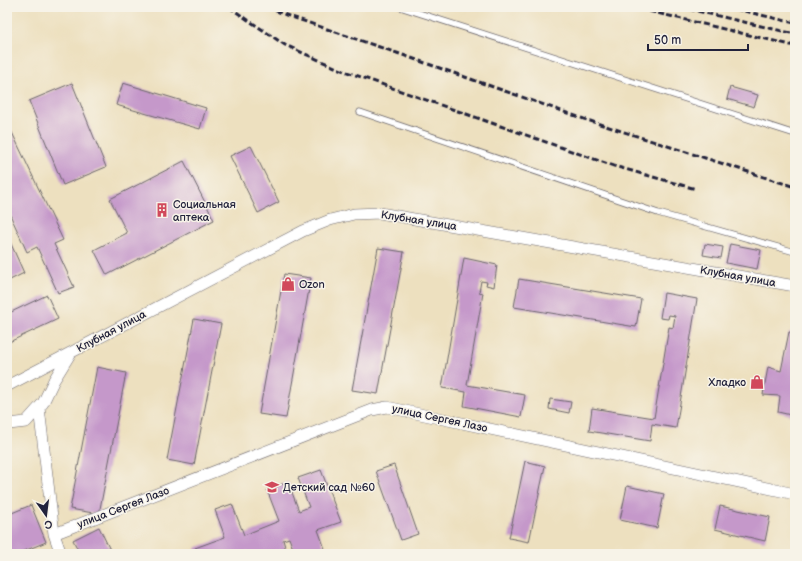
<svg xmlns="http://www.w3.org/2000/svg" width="802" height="561" font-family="'Balsamiq Sans',sans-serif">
<rect width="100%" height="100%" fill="#f7f3e8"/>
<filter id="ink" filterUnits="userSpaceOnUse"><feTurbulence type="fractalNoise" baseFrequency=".025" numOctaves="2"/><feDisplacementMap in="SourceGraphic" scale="8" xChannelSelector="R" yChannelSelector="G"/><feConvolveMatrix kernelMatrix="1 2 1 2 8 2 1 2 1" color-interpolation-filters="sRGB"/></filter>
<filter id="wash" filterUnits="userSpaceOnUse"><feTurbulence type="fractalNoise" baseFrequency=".012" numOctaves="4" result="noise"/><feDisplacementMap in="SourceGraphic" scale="16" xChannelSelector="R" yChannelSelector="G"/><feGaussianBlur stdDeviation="0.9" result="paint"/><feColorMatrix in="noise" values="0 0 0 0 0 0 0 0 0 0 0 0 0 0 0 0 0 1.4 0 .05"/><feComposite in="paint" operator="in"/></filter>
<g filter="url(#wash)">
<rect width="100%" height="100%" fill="#ede0bf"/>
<g id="blocks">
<path fill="#c598ca" d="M72,83L106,167L63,185L29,101Z
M123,83L206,108L200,129L116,105Z
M730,87L758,95L754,107L727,99Z
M7,122L63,240L54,244L74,287L58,293L37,247L27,252L7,208Z
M251,146L279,202L258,213L230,156Z
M184,161L214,220L107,275L94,250L127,233L110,199Z
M7,235L24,273L8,281L7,278Z
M705,244L723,247L721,258L703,255Z
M730,244L761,250L757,269L726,263Z
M378,248L404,252L378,394L352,390Z
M464,258L497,265L494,287L486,285L487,282L481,281L479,292L483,293L467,385L525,395L521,417L464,406L466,392L442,388Z
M284,274L311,278L286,418L259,414Z
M519,279L641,299L636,327L514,307Z
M664,293L697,299L676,428L652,424L650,441L589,431L592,408L654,418L669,327L673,328L675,316L669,315L668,319L660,318Z
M47,295L58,319L7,343V314Z
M194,319L221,324L194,465L167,460Z
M789,332L795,333V416L778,412L780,396L763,395L768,367L781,371Z
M97,367L126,373L99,514L70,509Z
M550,399L571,402L569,413L549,409Z
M525,461L545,466L529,542L509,538Z
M394,465L418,534L401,540L376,471Z
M321,470L341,522L318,530L327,554H295L289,538L283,540L286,550L276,554H249L248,551L241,554H197L195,548L225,537L215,510L232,504L244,535L279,521L267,490L288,482L299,511L309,507L298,478Z
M627,486L664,494L657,528L620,520Z
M31,505L46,542L17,554H7V515Z
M720,506L770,517L765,541L715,529Z
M99,527L112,554H80L73,540Z"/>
</g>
</g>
<g filter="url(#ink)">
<use href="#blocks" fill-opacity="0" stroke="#696469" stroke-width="1"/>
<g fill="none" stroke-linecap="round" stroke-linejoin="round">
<defs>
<path id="lane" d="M400,7L795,134
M360,112L658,213L795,252"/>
<path id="street" d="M7,386L303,231L330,220L354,214L380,213L795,286
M39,408L54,534L61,554
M7,423L9,424L26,422L43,403L54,380L70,354
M54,534L372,410L387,407L795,494"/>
</defs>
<use href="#lane" stroke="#696469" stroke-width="7"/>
<use href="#street" stroke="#696469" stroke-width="12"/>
<use href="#lane" stroke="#fff" stroke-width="5.5"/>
<use href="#street" stroke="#fff" stroke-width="11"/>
<path stroke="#22223b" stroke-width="3" stroke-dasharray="6 3" stroke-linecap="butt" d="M229,7L285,45L344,71L614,166L696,189
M267,7L286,15L397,53L584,119L795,187
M632,7L795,46
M680,7L795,34
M727,7L795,23"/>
</g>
</g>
<defs>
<symbol id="building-bare" viewBox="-9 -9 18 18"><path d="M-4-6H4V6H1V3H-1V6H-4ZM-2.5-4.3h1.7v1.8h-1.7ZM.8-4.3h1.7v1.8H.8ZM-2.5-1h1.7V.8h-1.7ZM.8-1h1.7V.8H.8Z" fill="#d1495b" stroke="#f7f3e8" stroke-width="2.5" paint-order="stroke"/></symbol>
<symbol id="shop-bare" viewBox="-9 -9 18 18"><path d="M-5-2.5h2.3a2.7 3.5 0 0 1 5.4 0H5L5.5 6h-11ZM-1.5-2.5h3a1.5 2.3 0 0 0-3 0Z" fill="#d1495b" stroke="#f7f3e8" stroke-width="2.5" paint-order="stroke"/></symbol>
<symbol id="school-bare" viewBox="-9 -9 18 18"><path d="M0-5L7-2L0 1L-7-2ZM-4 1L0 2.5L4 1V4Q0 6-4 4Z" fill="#d1495b" stroke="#f7f3e8" stroke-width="2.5" paint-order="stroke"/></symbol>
</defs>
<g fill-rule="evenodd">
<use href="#building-bare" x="152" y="200" width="20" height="20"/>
<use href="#shop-bare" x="278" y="274" width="20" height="20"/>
<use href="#shop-bare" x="747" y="372" width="20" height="20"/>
<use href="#school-bare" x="262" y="477" width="20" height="20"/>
</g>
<g text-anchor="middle" stroke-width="3" stroke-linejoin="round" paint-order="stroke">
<g font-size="11" fill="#22223b" stroke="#f7f3e8" text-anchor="start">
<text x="173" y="208">Социальная<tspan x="173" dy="13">аптека</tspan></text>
<text x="299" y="288">Ozon</text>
<text x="746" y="386" text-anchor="end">Хладко</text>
<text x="283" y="491">Детский сад №60</text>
</g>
<g font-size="11" fill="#22223b" stroke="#f7f3e8">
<text transform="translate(419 220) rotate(9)" y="4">Клубная улица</text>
<text transform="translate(738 276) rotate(10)" y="4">Клубная улица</text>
<text transform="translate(111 331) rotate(-28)" y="4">Клубная улица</text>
<text transform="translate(440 418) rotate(12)" y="4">улица Сергея Лазо</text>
<text transform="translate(123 507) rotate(-21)" y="4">улица Сергея Лазо</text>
</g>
</g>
<rect width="802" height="561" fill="none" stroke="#f7f3e8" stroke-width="24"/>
<g transform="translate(46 515) rotate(166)" stroke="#f7f3e8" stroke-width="3" paint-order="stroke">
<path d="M0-3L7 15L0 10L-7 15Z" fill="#22223b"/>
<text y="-6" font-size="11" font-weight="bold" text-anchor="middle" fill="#22223b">С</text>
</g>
<path d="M648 44v6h100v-6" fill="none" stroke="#22223b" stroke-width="2"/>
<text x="654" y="44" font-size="12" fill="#22223b" stroke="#f7f3e8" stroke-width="3" paint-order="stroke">50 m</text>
</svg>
